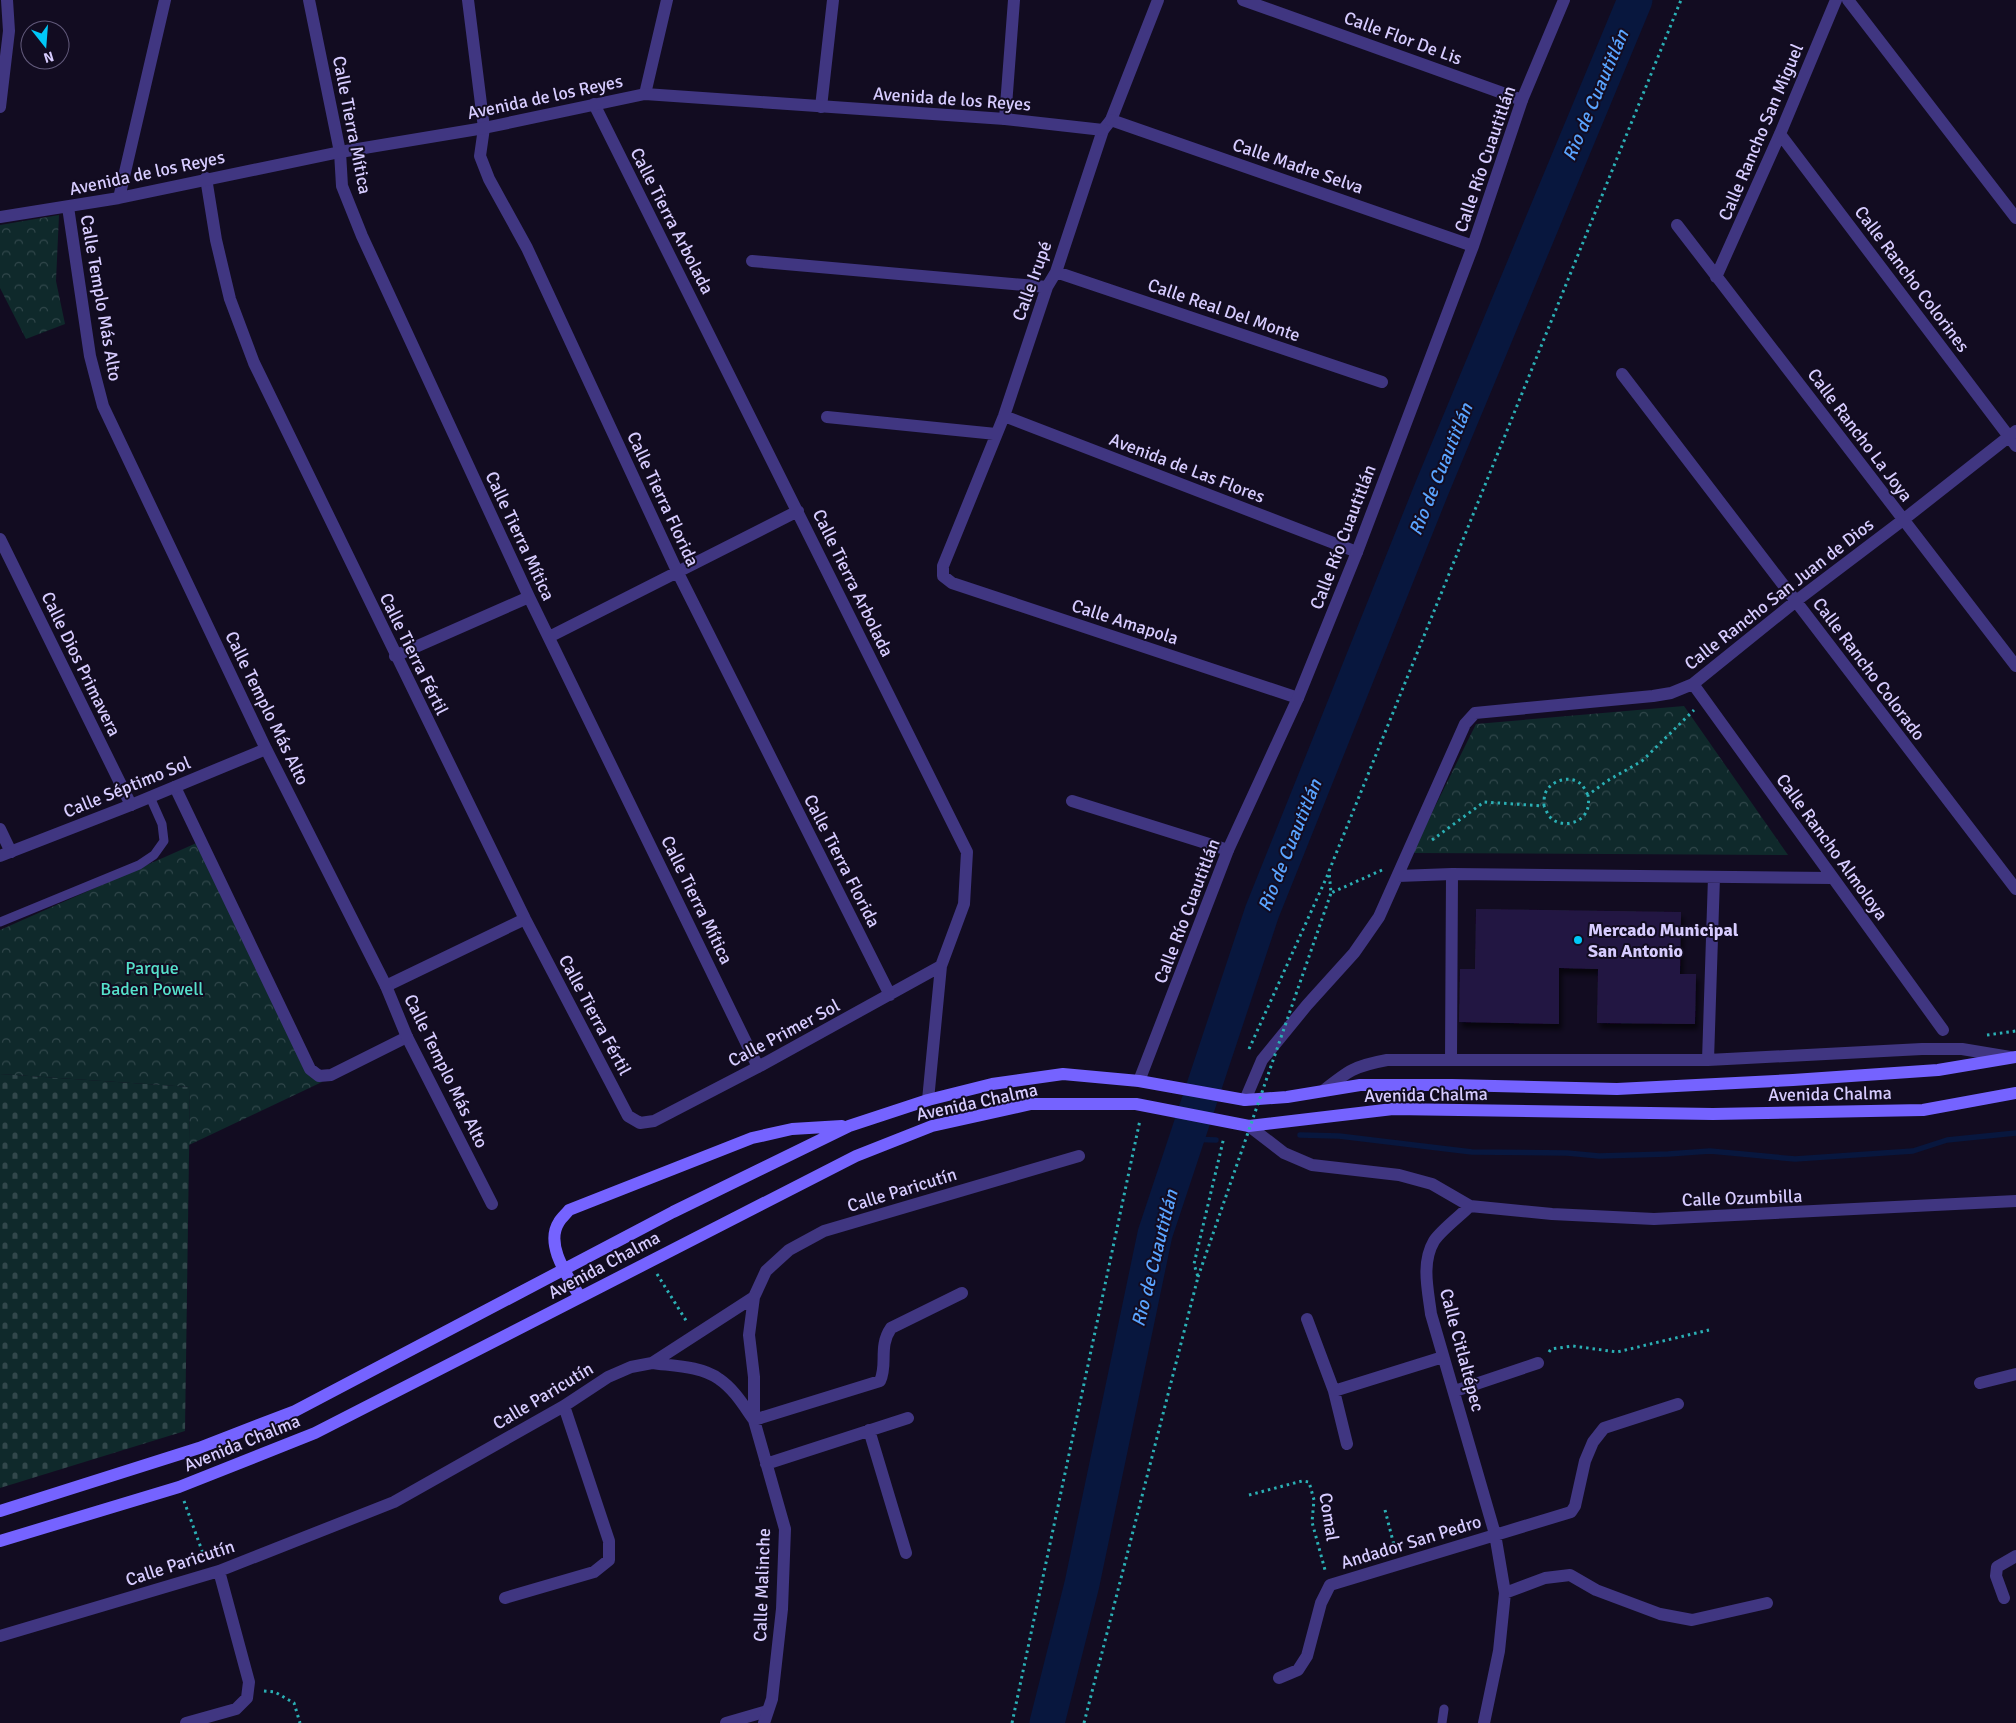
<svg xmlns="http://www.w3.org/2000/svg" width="2016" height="1723" font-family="Signika,sans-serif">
<defs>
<pattern id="cemetery-stones" width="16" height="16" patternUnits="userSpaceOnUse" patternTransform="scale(1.25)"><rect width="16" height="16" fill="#0f292b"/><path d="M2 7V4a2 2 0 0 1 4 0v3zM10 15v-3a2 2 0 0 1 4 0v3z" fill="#31474b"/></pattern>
<pattern id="park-crowns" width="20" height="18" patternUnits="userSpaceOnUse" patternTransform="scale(1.25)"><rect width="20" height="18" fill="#0f292b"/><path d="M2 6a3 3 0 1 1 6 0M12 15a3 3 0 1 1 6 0" fill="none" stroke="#31474b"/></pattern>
<filter id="shadow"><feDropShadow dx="3" dy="5.5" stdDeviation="2.5" flood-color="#0009"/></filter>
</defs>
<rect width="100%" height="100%" fill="#120c21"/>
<path fill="url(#cemetery-stones)" d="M0,1074L190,1087L185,1431L0,1488Z"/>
<path fill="url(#park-crowns)" d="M59,215L56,281L65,324L26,339L0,288V225Z
M1684,706L1788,855L1412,853L1476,724Z
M201,841L322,1082L189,1145L190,1087L0,1074V930Z"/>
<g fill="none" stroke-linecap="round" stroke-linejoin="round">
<path stroke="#08173e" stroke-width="5.5" d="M1300,1135L1339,1136L1472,1152L1567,1153L1599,1156L1668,1154L1710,1151L1795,1159L1913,1151L1947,1140L2016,1133
M1187,1139L1216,1140"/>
<path stroke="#08173e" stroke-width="35" d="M1047,1723L1082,1584L1155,1234L1262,912L1432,488L1635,0"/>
</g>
<path fill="#241842" filter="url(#shadow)" d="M1476,909L1681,912L1680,974H1696L1695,1024L1597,1023L1598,969L1559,968V1024L1459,1022L1460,969H1475Z"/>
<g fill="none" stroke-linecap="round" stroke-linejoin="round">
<path stroke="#2bb0b5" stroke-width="3" stroke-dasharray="2.5 4" stroke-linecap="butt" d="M1544,806C1544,802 1544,797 1545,794C1550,780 1571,774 1582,785C1584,787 1586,792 1588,795
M1432,840L1484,802L1544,806C1546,809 1547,814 1550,817C1558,827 1578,825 1585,814C1589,808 1589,802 1588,795L1607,781L1642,761L1694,710
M1382,870L1331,893L1329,871L1681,0
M1987,1035L2016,1031
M1249,1049L1329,872
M657,1274L687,1322
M1549,1352L1551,1349L1573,1346L1617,1352L1709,1330
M1249,1495L1302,1481L1309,1482L1314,1500L1312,1522L1325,1570
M184,1501L205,1559
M1385,1510L1395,1549
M264,1691L275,1692L294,1703L300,1723
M1012,1723L1140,1120
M1084,1723L1198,1277L1194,1264L1224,1137"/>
<path stroke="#403681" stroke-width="9" d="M0,922L139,865L154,855L164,841L162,824L150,797
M1442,1723L1444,1709"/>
<path stroke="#403681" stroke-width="12" d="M726,1723L767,1711"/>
<path stroke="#403681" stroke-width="12" d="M309,0L340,152L342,186L362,236L529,597L758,1067
M468,0L484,128L480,156L489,179L527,248L677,571L890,995
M1158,0L1111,120L1103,130L1056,272L1047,287L1004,416L943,566V576L952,583L1298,698
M1243,0L1522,100
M1848,0L2016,218
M645,94L667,0
M594,104L967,852L964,904L941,966L928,1100
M0,107L9,31L7,0
M821,107L833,0
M1005,119L1014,0
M1780,134L2016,446
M206,178L216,240L230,299L254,363L525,919L628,1116L640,1123L654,1121L758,1067L941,966
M1677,225L2016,666
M752,261L1047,287
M1056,272L1382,382
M1716,277L1780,134L1836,0
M1622,374L2016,889
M1004,416L1357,552
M827,417L996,434
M0,539L131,805
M549,637L798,511
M395,656L529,597
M1693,684L1943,1030
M175,787L310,1069L319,1076L331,1075L407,1037
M1072,801L1228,850
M0,829L11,852
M1398,876L1452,874L1832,878
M386,986L525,919
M1451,1060L1452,874
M1708,1060L1714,877
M1323,1091C1348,1071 1354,1066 1387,1060H1708L1922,1049H1962L2010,1057
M1245,1100L1262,1060L1307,1005L1354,953L1379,917L1465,724L1475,713L1653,696L1671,693L1693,684L1796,601L1903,520L2016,431
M1249,1126L1284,1153L1312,1165L1399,1175L1432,1184L1470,1206L1552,1214L1654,1219L2016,1201
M1470,1206C1461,1215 1440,1231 1434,1241C1421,1263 1428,1290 1431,1314L1495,1534L1505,1593L1499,1651L1484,1723
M754,1297L749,1335L754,1377V1420L785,1529L782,1609L772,1699L764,1723
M1307,1319L1334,1391L1347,1444
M652,1363C673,1366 701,1366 719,1379C734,1389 744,1406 754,1420
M1980,1383L2016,1374
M1334,1391L1443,1357
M1455,1391L1538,1363
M754,1420L880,1381C888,1364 878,1347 891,1328L962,1293
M869,1430L906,1553
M766,1464L908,1418
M1505,1593L1545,1578L1570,1575L1596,1590L1660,1614L1692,1620L1767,1603
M505,1598L594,1572L609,1560V1541L564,1406
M2004,1598L1996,1576L1997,1567L2016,1556
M0,1636L219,1571L394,1502L564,1406L608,1377L631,1367L652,1363L754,1297L766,1271L789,1250L824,1231L1079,1156
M1279,1678L1298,1670L1307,1656L1321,1603L1330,1585L1571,1512L1575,1506L1585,1461L1593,1442L1604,1428L1678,1404
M186,1723L236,1709L247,1698L249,1682L219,1571"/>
<path stroke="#403681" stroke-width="12" d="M1111,120L1473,246
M119,198L165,0
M68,207L90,356L103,406L266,749L386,986L407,1037L492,1204
M0,217L119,198L340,152L484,128L645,94L1005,119L1103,130
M0,856L131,805L266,749
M1139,1081L1228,850L1298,698L1357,552L1473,246L1522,100L1564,0"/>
<path stroke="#7563ff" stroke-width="12" d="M580,1297C569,1278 544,1245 559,1222C561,1218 566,1214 569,1210L752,1138L792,1129L842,1126
M0,1511L199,1448L295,1411L673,1212L849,1126L928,1100L992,1084L1063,1074L1139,1081L1245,1100L1287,1097L1360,1085H1452L1617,1089L1793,1080L1938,1070L2016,1057
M0,1541L179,1487L315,1433L856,1156L932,1126L1031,1104H1136L1249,1126L1393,1109L1713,1114L1923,1110L2016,1093"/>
<path stroke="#2bb0b5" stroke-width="3" stroke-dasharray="2.5 4" stroke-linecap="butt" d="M1198,1277L1331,893"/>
</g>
<circle fill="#00c8f7" stroke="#120c21" stroke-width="2" cx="1578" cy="940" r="5"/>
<g text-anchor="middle" stroke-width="4" stroke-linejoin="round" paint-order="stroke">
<g font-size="18" fill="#d7ccff" stroke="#120c21">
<text transform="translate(1403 38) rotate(20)" y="6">Calle Flor De Lis</text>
<text transform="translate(545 97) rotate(-12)" y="6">Avenida de los Reyes</text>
<text transform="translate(952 99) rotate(4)" y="6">Avenida de los Reyes</text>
<text transform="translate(352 125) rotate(79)" y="6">Calle Tierra Mítica</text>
<text transform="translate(1761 132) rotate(-67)" y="6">Calle Rancho San Miguel</text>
<text transform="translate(1485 159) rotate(-71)" y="6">Calle Río Cuautitlán</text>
<text transform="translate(1298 166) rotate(19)" y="6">Calle Madre Selva</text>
<text transform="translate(147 173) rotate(-12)" y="6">Avenida de los Reyes</text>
<text transform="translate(672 221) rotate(63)" y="6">Calle Tierra Arbolada</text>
<text transform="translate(1912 279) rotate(53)" y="6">Calle Rancho Colorines</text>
<text transform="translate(1032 281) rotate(-70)" y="6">Calle Irupé</text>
<text transform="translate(101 298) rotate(80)" y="6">Calle Templo Más Alto</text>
<text transform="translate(1224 310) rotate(19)" y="6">Calle Real Del Monte</text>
<text transform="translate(1860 435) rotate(53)" y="6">Calle Rancho La Joya</text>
<text transform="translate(1187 468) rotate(21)" y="6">Avenida de Las Flores</text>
<text transform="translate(663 499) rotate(65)" y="6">Calle Tierra Florida</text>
<text transform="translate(520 536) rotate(65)" y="6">Calle Tierra Mítica</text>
<text transform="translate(1343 537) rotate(-69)" y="6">Calle Río Cuautitlán</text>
<text transform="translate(853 583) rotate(64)" y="6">Calle Tierra Arbolada</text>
<text transform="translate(1779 594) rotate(-38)" y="6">Calle Rancho San Juan de Dios</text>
<text transform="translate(1125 622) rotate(18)" y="6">Calle Amapola</text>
<text transform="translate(414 654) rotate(64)" y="6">Calle Tierra Fértil</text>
<text transform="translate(81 664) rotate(64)" y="6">Calle Dios Primavera</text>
<text transform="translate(1869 669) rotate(53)" y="6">Calle Rancho Colorado</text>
<text transform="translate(267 708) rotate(64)" y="6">Calle Templo Más Alto</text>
<text transform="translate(127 787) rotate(-22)" y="6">Calle Séptimo Sol</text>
<text transform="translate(1832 847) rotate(54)" y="6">Calle Rancho Almoloya</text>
<text transform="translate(842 861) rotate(63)" y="6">Calle Tierra Florida</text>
<text transform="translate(697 900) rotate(64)" y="6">Calle Tierra Mítica</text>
<text transform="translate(1187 911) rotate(-69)" y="6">Calle Río Cuautitlán</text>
<text transform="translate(595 1015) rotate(62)" y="6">Calle Tierra Fértil</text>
<text transform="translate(784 1033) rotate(-28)" y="6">Calle Primer Sol</text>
<text transform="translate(446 1071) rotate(64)" y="6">Calle Templo Más Alto</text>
<text transform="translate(1830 1094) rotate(-1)" y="6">Avenida Chalma</text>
<text transform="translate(1426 1095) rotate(-1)" y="6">Avenida Chalma</text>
<text transform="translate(977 1102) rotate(-12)" y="6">Avenida Chalma</text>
<text transform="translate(902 1190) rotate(-17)" y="6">Calle Paricutín</text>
<text transform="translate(1742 1198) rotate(-2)" y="6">Calle Ozumbilla</text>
<text transform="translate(604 1265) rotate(-28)" y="6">Avenida Chalma</text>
<text transform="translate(1462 1350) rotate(75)" y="6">Calle Citlaltépec</text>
<text transform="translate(543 1396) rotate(-31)" y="6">Calle Paricutín</text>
<text transform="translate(242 1443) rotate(-22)" y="6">Avenida Chalma</text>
<text transform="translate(1329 1517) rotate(81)" y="6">Comal</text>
<text transform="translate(1411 1542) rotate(-17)" y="6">Andador San Pedro</text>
<text transform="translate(180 1563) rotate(-18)" y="6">Calle Paricutín</text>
<text transform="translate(762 1585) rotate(-88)" y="6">Calle Malinche</text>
</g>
<g font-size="18" font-weight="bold" fill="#d7ccff" stroke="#120c21" text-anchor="start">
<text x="1588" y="936">Mercado Municipal<tspan x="1588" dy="21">San Antonio</tspan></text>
</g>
<g font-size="18" fill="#56e1cb" stroke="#120c21">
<text x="152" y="974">Parque<tspan x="152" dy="21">Baden Powell</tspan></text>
</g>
<g font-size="19" font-style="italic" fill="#5aa4ff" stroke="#120c21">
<text transform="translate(1595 95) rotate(-67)" y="7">Rio de Cuautitlán</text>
<text transform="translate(1440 469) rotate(-68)" y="7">Rio de Cuautitlán</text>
<text transform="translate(1289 845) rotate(-68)" y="7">Rio de Cuautitlán</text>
<text transform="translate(1154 1258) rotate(-76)" y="7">Rio de Cuautitlán</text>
</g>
</g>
<g transform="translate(45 45) rotate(163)"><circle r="24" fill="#120c21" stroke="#61597a"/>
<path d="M0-4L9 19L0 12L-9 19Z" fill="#00c8f7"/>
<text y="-8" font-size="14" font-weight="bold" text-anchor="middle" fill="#d7ccff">N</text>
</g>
</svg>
